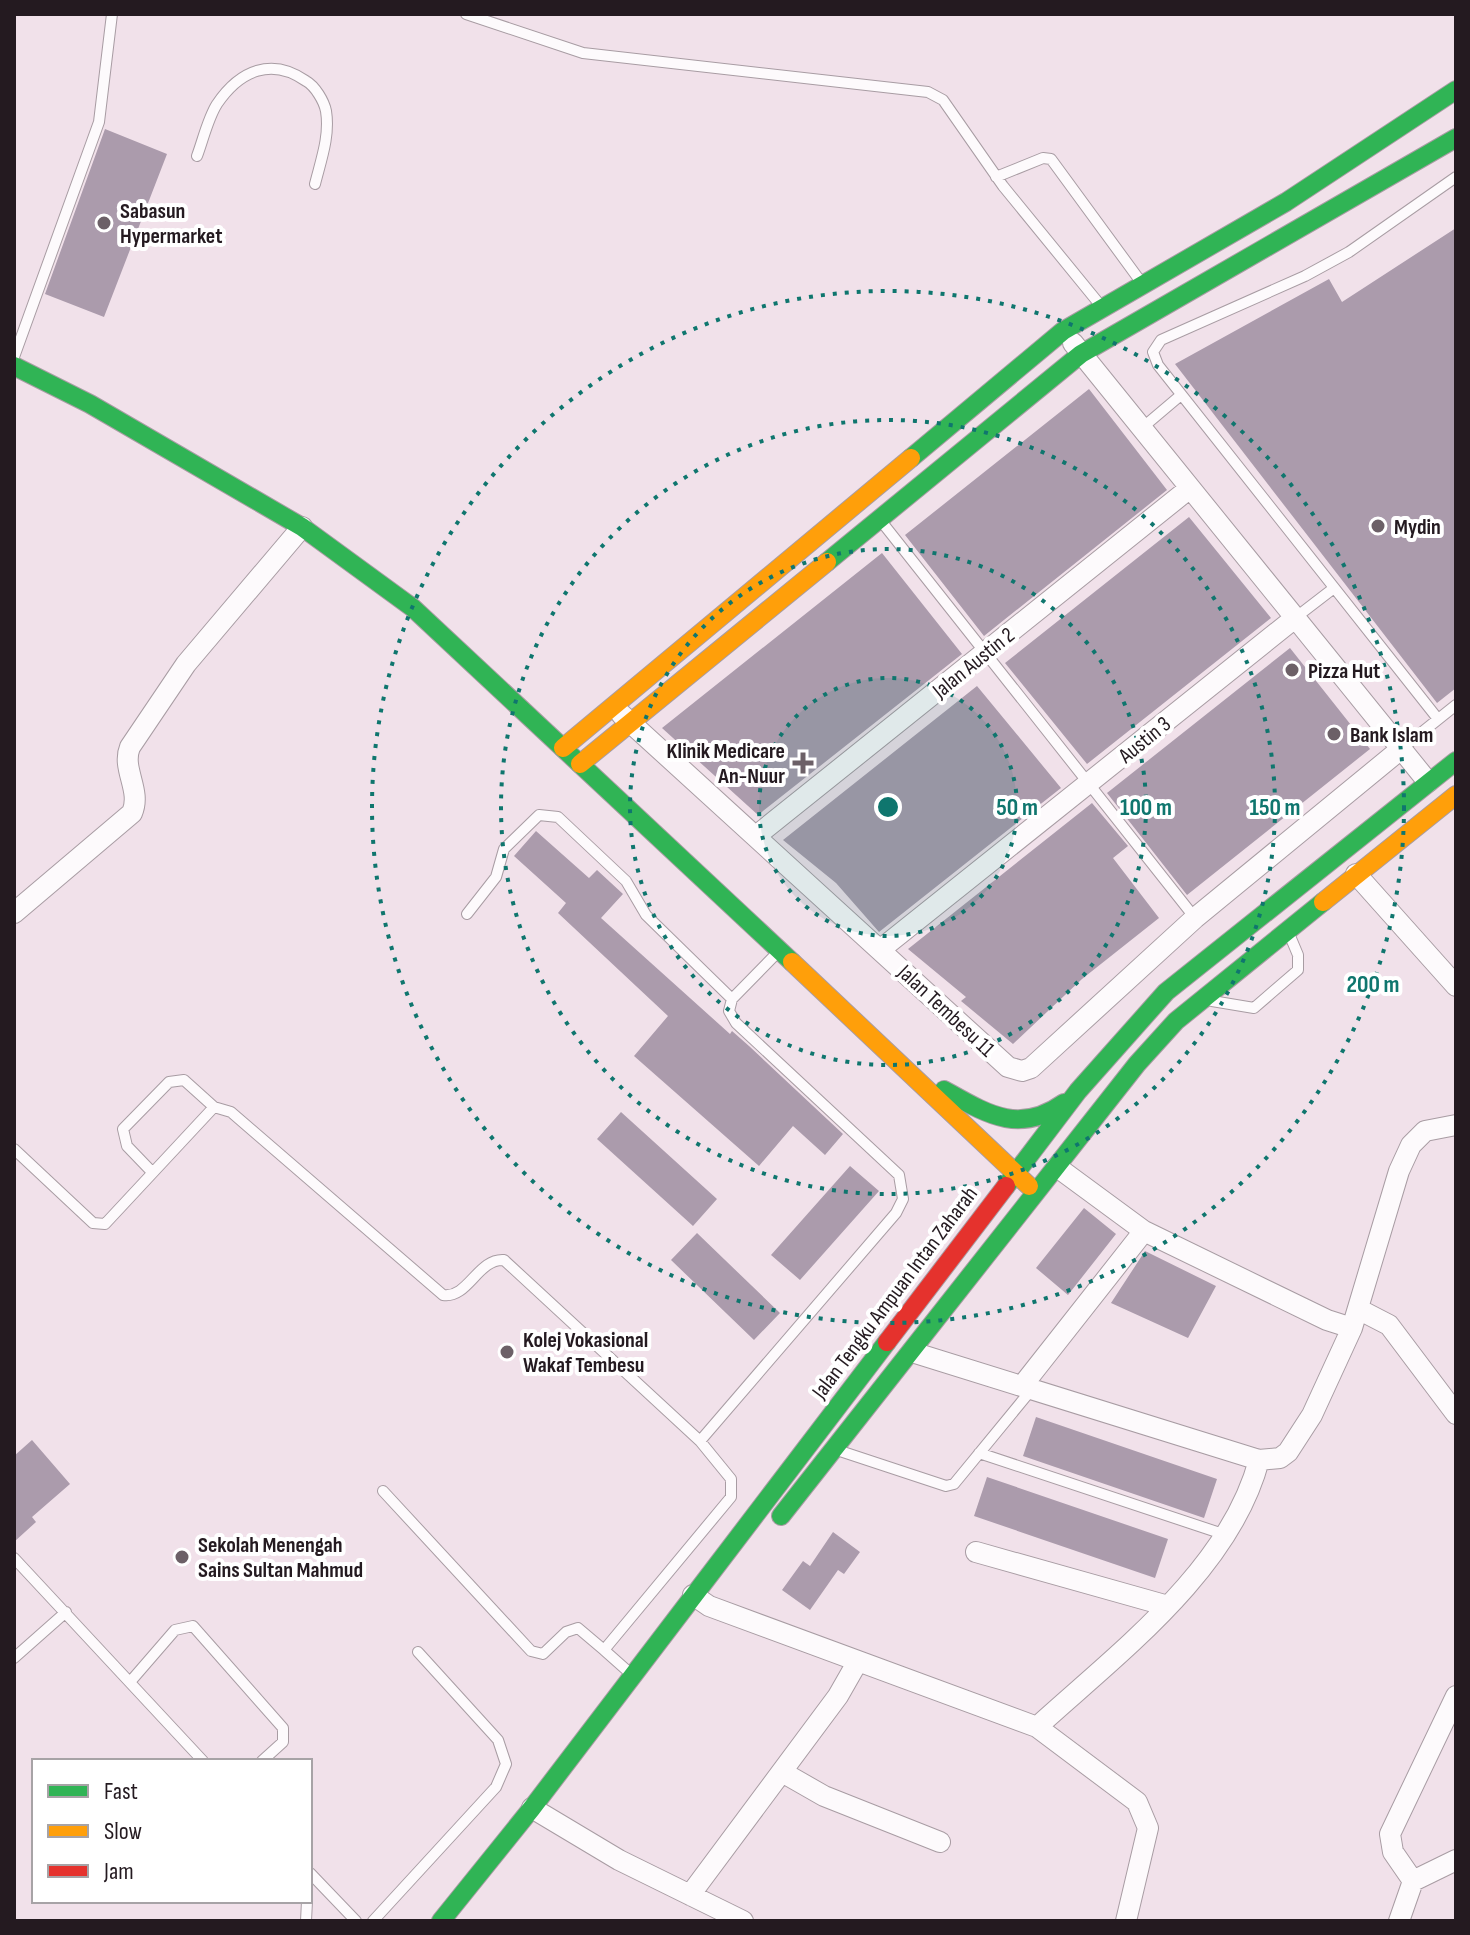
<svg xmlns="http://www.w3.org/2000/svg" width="1470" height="1935" font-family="'Sofia Sans Condensed',sans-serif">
<rect width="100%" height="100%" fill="#f1e1ea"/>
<path fill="#ab9bac" d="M105,129L167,154L104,317L45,294Z
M1456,228V688L1437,703L1175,364L1329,279L1342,302Z
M1089,389L1167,490L984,636L905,535Z
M1189,517L1271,618L1087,764L1005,663Z
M882,553L962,654L758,815L662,728Z
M1290,648L1370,749L1187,895L1107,793Z
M977,686L1061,788L879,932L836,883L783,840Z
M1092,803L1128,846L1113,858L1159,918L1082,979L1013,1044L961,1001L966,997L908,949Z
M536,831L589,878L597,870L623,894L601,918L730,1034L732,1031L749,1046L843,1134L825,1155L793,1126L759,1166L634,1056L668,1016L558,913L566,903L514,856Z
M621,1112L717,1199L693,1226L597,1139Z
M850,1166L879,1191L800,1280L771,1255Z
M1084,1208L1116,1234L1068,1295L1036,1268Z
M697,1233L780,1313L754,1340L671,1260Z
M1145,1251L1216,1286L1188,1338L1111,1303Z
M1036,1417L1217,1479L1204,1518L1023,1456Z
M32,1440L70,1484L32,1517L36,1522L14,1542V1456Z
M987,1477L1168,1539L1155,1578L974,1516Z
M833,1532L860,1552L844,1574L838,1570L810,1610L782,1590L803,1561L810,1566Z"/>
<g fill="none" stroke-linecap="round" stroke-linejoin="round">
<defs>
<path id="lane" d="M466,14L583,53L928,92L943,100L1003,186L1101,306
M197,156C203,140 208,118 217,104C240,70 272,57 306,81C315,86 324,101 326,111C330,136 321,160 315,184
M996,177L1043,158L1051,159L1141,282
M14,357L99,122L112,14
M1142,428L1181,395
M881,521L1195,918
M1295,618L1334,588
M1438,719L1158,365L1153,352L1161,340L1305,276L1349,252L1456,177
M1401,749L1456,705
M467,914L496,877L504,849L539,815L558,817L626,881L646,915L732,999
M1212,1001L1254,1008L1298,970V955L1290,936
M14,1149L93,1223L105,1224L214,1107L231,1112L443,1295C468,1299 478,1258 504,1260L700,1441L896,1213L903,1199L899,1175L736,1023L729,1011L732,999L778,952
M152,1172L127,1146L123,1129L169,1082L184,1080L214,1107
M840,1451L946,1486L954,1484L1032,1389
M979,1453L1223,1534
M383,1491L531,1651L543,1654L566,1632L578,1628L604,1650
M14,1558L203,1761
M14,1658L66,1612
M631,1674L604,1650L731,1497V1479L700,1441
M130,1682L175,1630L193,1626L283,1728V1742L262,1761
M310,1873L356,1921
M306,1921L307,1901
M373,1921L496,1787L506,1764L498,1740L418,1652"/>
<path id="street" d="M1073,343L1428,782
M621,714L1008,1067L1022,1071L1031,1068L1195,918L1401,749
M756,836L1190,488
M1356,874L1456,986
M14,913L132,813C142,790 121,769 130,747L186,664L302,527
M881,949L1295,618
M1057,1167L1144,1231L1327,1320L1352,1328
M1358,1309L1389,1325L1456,1414
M912,1352L1259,1460L1280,1458L1288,1452L1312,1415L1352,1328L1399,1171L1411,1145L1425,1131L1456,1125
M1022,1386L1144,1231
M976,1552L1168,1606
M693,1595L709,1606L1037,1727L1137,1802L1148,1828L1126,1921
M1037,1727C1117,1654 1230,1570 1259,1460
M782,1772L824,1796L940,1842
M532,1808L619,1860L743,1921
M1413,1881L1393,1852L1390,1834L1456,1696
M690,1895L838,1696L858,1661
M1399,1921L1413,1881L1456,1860"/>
<path id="fast" d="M14,366L90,404L302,527L413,608L792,962
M911,458L1063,331L1286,202L1456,90
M827,562L1081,354L1456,138
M944,1090C987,1114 1019,1135 1064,1103
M1006,1186L1078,1091L1166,992L1456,761
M781,1516L1137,1064L1176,1021L1323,902
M441,1921L532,1808L887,1342"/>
<path id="slow" d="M563,748L911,458
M580,764L827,562
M1323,902L1456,795
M792,962L1029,1186"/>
<path id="jam" d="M887,1342L1006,1186"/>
</defs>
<use href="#lane" stroke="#a89ca3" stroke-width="12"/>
<use href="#street" stroke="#a89ca3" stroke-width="22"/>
<use href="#fast" stroke="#a89ca3" stroke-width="20"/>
<use href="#slow" stroke="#a89ca3" stroke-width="20"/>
<use href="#jam" stroke="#a89ca3" stroke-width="20"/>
<use href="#lane" stroke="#fdfafc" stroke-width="10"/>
<use href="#street" stroke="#fdfafc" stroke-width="20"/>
<use href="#fast" stroke="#30b455" stroke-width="18"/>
<use href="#slow" stroke="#ff9f0a" stroke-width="18"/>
<use href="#jam" stroke="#e5322d" stroke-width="18"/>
</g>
<circle cx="888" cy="807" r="129" fill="#0f766e" fill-opacity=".12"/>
<g fill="none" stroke="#0f766e" stroke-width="4" stroke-dasharray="4 8">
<circle cx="888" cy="807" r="129"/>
<circle cx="888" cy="807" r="258"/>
<circle cx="888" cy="807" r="387"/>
<circle cx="888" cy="807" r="516"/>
</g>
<g fill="#6c6067" stroke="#fff" stroke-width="3">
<circle cx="104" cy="223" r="8"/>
<circle cx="1378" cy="526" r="8"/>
<circle cx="1292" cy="670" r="8"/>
<circle cx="1334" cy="734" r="8"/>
<path d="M799 751h8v8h8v8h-8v8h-8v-8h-8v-8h8z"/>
<circle cx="507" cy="1352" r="8"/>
<circle cx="182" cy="1557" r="8"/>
</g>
<g text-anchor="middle" stroke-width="8" stroke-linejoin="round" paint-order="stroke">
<g font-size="22" font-weight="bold" fill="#241a20" stroke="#fff" text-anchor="start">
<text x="120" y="218">Sabasun<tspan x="120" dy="25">Hypermarket</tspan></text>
<text x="1394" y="534">Mydin</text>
<text x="1308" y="678">Pizza Hut</text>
<text x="1350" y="742">Bank Islam</text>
<text x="785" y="758" text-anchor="end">Klinik Medicare<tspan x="785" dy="25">An-Nuur</tspan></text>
<text x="523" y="1347">Kolej Vokasional<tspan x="523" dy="25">Wakaf Tembesu</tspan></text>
<text x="198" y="1552">Sekolah Menengah<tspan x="198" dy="25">Sains Sultan Mahmud</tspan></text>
</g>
<g font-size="22" fill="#241a20" stroke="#fff">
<text transform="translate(973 662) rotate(-39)" y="8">Jalan Austin 2</text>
<text transform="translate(1144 739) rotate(-39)" y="8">Austin 3</text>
<text transform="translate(947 1010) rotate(43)" y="8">Jalan Tembesu 11</text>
<text transform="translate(894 1292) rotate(-53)" y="8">Jalan Tengku Ampuan Intan Zaharah</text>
</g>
</g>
<circle cx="888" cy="807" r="12" fill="#0f766e" stroke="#fff" stroke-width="4"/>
<g font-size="24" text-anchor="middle" font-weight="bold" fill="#0f766e" stroke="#fff" stroke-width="8" stroke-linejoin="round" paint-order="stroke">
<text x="1017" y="815">50 m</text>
<text x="1146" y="815">100 m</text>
<text x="1275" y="815">150 m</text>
<text x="1373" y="992">200 m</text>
</g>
<rect width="1470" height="1935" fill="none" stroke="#241a20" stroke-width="32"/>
<rect x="32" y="1759" width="280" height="144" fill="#ffffff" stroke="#a7a3a6" stroke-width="2"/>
<rect x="48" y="1785" width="40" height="12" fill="#30b455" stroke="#a7a3a6" stroke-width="2"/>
<text x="104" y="1799" font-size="24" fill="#241a20">Fast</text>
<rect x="48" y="1825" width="40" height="12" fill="#ff9f0a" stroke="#a7a3a6" stroke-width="2"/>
<text x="104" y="1839" font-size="24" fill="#241a20">Slow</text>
<rect x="48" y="1865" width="40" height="12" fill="#e5322d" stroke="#a7a3a6" stroke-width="2"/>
<text x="104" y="1879" font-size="24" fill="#241a20">Jam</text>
</svg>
